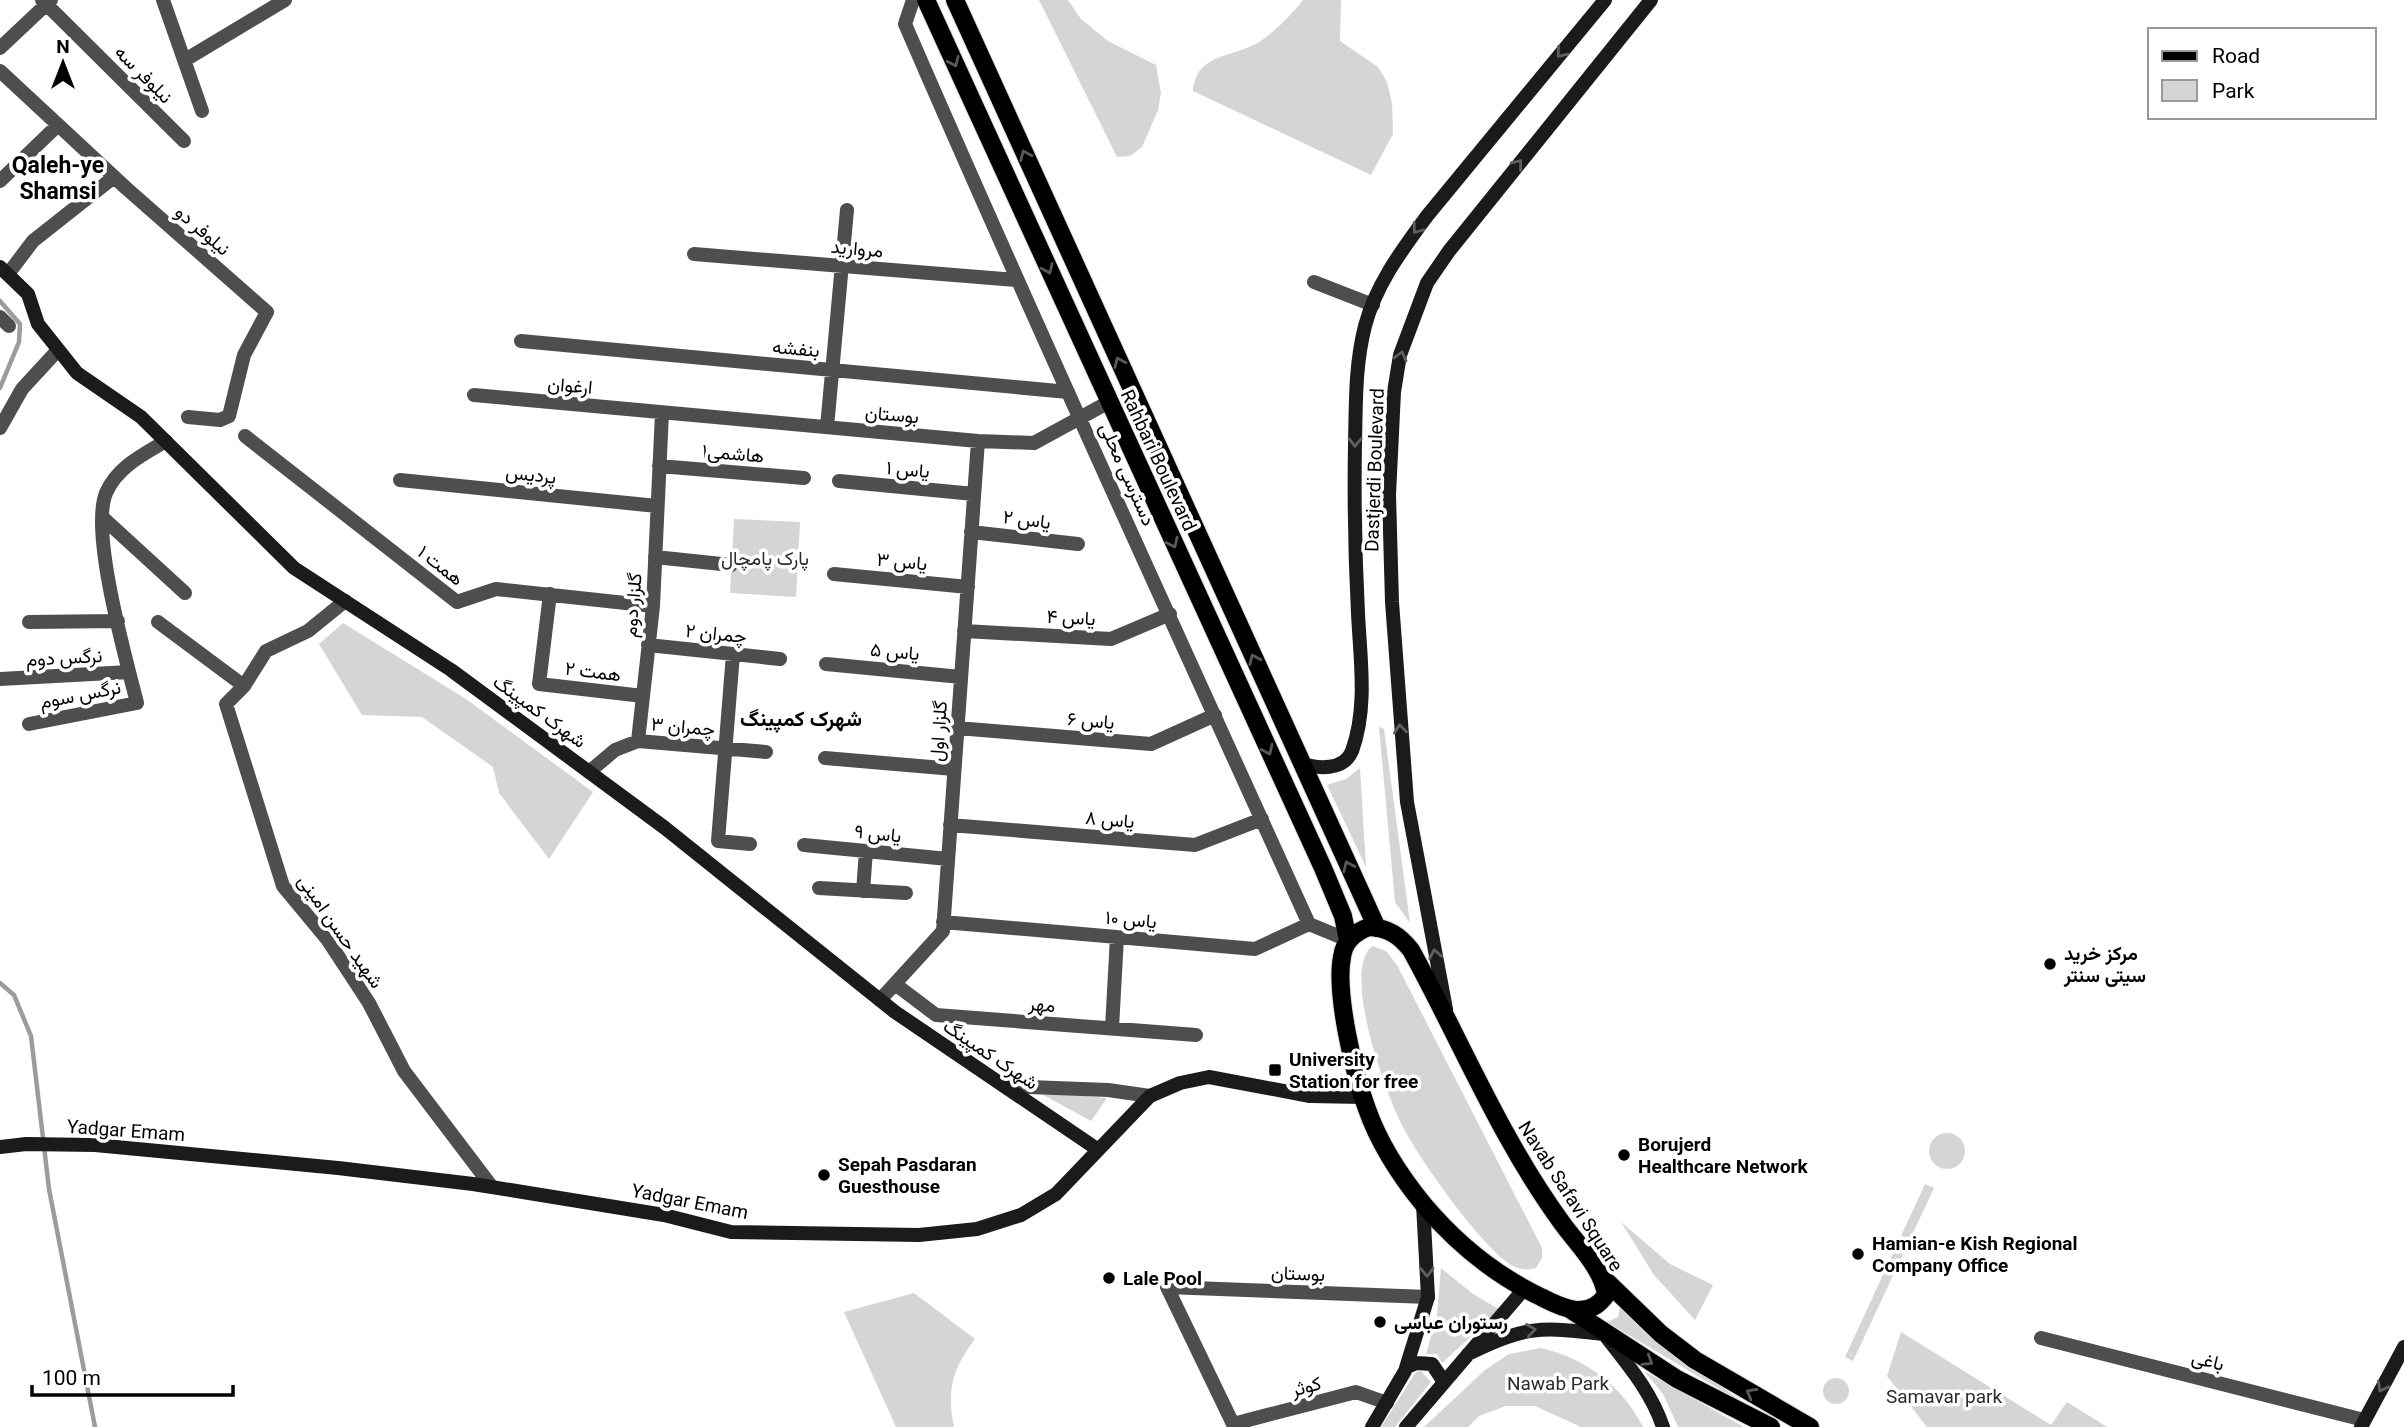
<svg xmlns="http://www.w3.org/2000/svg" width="2404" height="1427" font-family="Roboto,Vazirmatn,sans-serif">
<rect width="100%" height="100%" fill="#fff"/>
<path fill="#d5d5d5" d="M1039,0H1068L1081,19L1108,41L1156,65L1161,93L1158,110L1142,147L1130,156L1117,157Z
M1303,0H1341L1340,41L1378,67L1387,82L1392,103L1393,134L1371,175L1193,91C1196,53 1233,58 1259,42C1276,31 1290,16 1303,0Z
M734,519L800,522L796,597L730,593Z
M343,623L466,699L593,792L549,859L499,793L493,767L422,717L362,715L319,644Z
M1379,727L1384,729L1410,923L1395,902Z
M1360,768L1366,867L1327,785L1346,779Z
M1372,946L1386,951L1397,965L1542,1248V1258L1536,1268C1529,1270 1522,1270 1515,1267C1485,1253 1417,1156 1402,1125C1386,1094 1341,972 1372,946Z
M1038,1092L1107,1098L1091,1121Z
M1929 1151a18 18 0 1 1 36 0a18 18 0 1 1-36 0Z
M1925,1184L1934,1188L1853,1361L1845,1357Z
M1621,1222L1670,1264L1713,1285L1695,1320L1654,1275Z
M1441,1268L1473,1294L1500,1310L1442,1363L1437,1354H1426L1437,1315Z
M914,1293L975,1339C953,1368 946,1390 954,1427H896L844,1312Z
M1620,1307L1657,1340L1748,1406L1607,1322L1618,1317Z
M1901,1332L2051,1425L2067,1402L2107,1427H1927L1887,1376Z
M1541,1348C1587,1359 1621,1385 1643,1427H1581L1535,1406H1506L1479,1416L1468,1427H1424L1485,1370L1509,1354Z
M1421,1371L1431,1382L1395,1427H1381L1416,1372Z
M1644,1371L1744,1427H1678L1663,1394Z
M1823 1391a13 13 0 1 1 26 0a13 13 0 1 1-26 0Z"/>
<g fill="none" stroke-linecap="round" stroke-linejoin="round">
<path stroke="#9c9c9c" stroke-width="4.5" d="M0,301L20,324L19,342L0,388
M0,983L14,995L31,1036L49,1189L95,1427"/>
<defs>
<path id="primary" d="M926,0L1323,868L1343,916L1348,940
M955,0L1377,928
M1369,927C1388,928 1399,935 1411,950C1461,1041 1500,1138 1562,1223C1577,1244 1603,1269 1606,1295C1589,1320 1564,1309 1541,1297C1495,1275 1457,1244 1424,1205C1401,1177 1379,1143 1367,1109C1354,1074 1335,993 1342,957C1344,941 1355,932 1369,927Z
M1601,1276L1661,1334L1695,1360L1810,1427
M1571,1310L1677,1379L1771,1427"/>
</defs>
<use href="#primary" stroke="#dbdbdb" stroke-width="20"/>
<path stroke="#4e4e4e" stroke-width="14" d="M42,0L184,141
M163,0L202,111
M913,0L905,24C1036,326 1173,624 1309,924L1348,940
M0,48L51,0
M185,60L285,0
M0,71L126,188L267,312L244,355L229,416L220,420L188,417
M0,181L58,125
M694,254L1016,280
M8,274L33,241L114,177
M1314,282L1373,305
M0,317L9,326
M521,341L1068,392
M474,395L978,441L1034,443L1109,402
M827,427L847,210
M0,428L22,389L57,351
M245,436L457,602L496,589L653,606
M659,466L804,478
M400,480L657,506
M839,481L974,494
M102,517L185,593
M971,532L1078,544
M655,557L731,565
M834,574L968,587
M550,594L539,684L643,696
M345,601L308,631L266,651L244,686L226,704L283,886L327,939L369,1003L404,1071L492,1187
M29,622L118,621
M158,622L244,686
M964,631L1111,639L1170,614
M648,645L780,659
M733,654L718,841L750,844
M826,664L961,677
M0,679L129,672
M29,724L137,703C126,659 90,532 106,493C117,467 144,454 166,441
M957,728L1151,744L1215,715
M638,741L766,752
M825,758L954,769
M589,772L615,750L638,741L653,606L662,413
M950,825L1195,845L1262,819
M804,845L948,859
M819,888L906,893
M863,891L866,851
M943,922L1255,949L1309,924
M895,984L936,1015L1196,1035
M880,1000L943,931L978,441
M1112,1028L1117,937
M1004,1086L1108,1090L1150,1096
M2041,1338L2364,1420
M1387,1403L1356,1392L1233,1424L1167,1287L1428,1297"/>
<path stroke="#1b1b1b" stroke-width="14" d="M0,267L28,294L38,324L77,373L141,417L294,568L451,670L665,828L895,1012L1097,1149
M1301,763C1317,769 1344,771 1352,751C1368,707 1360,658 1358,613C1355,556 1354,500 1355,443C1356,403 1355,365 1365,326C1376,284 1402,250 1427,216L1605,0
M1446,1009L1407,802L1392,602L1389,495L1394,392L1400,355L1427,283L1449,251L1651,0
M0,1147L26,1144L95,1145L338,1168L473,1184L664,1215L731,1232L919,1235L977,1229L1021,1215L1056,1194L1150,1096L1180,1083L1209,1077L1310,1096L1363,1097
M1468,1354C1527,1325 1540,1327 1604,1334C1627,1364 1651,1391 1663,1427
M1407,1367L1416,1363L1432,1364L1444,1382
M1372,1427L1405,1371L1428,1297L1423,1204
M1406,1427L1524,1289
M2361,1427L2404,1347"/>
<use href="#primary" stroke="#000" stroke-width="18"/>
</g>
<defs><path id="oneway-chevron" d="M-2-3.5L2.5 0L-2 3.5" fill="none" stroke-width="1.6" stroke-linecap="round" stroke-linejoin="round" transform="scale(1.75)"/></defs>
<g stroke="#5f5f5f">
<use href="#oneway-chevron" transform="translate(1561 53) rotate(129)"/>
<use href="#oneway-chevron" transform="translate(1518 164) rotate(-51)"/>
<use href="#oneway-chevron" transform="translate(1417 229) rotate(127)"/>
<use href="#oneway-chevron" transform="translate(1401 356) rotate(-76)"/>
<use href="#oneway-chevron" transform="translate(1355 442) rotate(91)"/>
<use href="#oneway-chevron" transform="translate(1400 729) rotate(-96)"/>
<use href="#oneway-chevron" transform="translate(1435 954) rotate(-100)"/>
<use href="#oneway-chevron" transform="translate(1427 1272) rotate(89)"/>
<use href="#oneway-chevron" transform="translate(1531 1330) rotate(-8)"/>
<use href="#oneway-chevron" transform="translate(2382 1387) rotate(118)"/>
</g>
<g stroke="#595959">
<use href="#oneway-chevron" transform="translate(954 62) rotate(66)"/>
<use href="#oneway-chevron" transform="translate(1025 155) rotate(-114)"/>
<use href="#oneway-chevron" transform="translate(1048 269) rotate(66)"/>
<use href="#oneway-chevron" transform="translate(1119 362) rotate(-114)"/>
<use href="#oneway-chevron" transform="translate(1173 543) rotate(65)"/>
<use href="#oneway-chevron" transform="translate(1254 659) rotate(-114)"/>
<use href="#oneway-chevron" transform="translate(1268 750) rotate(65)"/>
<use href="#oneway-chevron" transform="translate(1348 866) rotate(-115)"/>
<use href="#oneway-chevron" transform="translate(1648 1361) rotate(32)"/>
<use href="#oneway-chevron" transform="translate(1751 1393) rotate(-150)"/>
</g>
<g fill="#000" stroke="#fff" stroke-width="2.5">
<circle cx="2050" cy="964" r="7"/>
<rect x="1268" y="1063" width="14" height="14" rx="3.5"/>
<circle cx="1624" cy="1155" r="7"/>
<circle cx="824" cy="1175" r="7"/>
<circle cx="1858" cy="1254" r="7"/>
<circle cx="1109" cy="1278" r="7"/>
<circle cx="1380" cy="1322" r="7"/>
</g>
<g text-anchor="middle" stroke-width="7" stroke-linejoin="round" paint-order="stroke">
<g font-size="19" fill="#000" stroke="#fff">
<text transform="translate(144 74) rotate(45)" y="7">نیلوفر سه</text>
<text transform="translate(203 230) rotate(41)" y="7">نیلوفر دو</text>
<text transform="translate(857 248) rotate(5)" y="7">مروارید</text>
<text transform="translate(796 348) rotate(5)" y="7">بنفشه</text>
<text transform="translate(570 385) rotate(5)" y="7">ارغوان</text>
<text transform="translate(892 414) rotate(5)" y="7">بوستان</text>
<text transform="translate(733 453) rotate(5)" y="7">هاشمی۱</text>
<text transform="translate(1159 460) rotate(65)" y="7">Rahbari Boulevard</text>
<text transform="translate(908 469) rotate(5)" y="7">یاس ۱</text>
<text transform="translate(1374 470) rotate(-88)" y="7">Dastjerdi Boulevard</text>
<text transform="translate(531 474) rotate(6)" y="7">پردیس</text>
<text transform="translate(1128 474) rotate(66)" y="7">دسترسی محلی</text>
<text transform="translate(1027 519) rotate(7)" y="7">یاس ۲</text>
<text transform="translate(902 561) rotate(5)" y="7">یاس ۳</text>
<text transform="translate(441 565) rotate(38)" y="7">همت ۱</text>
<text transform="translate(632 605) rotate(-85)" y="7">گلزار دوم</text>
<text transform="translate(1071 617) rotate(3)" y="7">یاس ۴</text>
<text transform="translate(716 633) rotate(6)" y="7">چمران ۲</text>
<text transform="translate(895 651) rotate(5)" y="7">یاس ۵</text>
<text transform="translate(64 657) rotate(-3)" y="7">نرگس دوم</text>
<text transform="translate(593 671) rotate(7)" y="7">همت ۲</text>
<text transform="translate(80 694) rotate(-11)" y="7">نرگس سوم</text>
<text transform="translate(540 711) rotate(36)" y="7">شهرک کمپینگ</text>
<text transform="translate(1091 720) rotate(5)" y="7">یاس ۶</text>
<text transform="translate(683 726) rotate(5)" y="7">چمران ۳</text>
<text transform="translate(938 731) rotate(-86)" y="7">گلزار اول</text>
<text transform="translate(1110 819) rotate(5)" y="7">یاس ۸</text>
<text transform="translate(878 833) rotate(6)" y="7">یاس ۹</text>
<text transform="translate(1131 919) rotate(5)" y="7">یاس ۱۰</text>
<text transform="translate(341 931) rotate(55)" y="7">شهید حسن امینی</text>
<text transform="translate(1042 1004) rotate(5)" y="7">مهر</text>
<text transform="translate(991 1054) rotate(34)" y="7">شهرک کمپینگ</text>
<text transform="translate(126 1130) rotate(4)" y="7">Yadgar Emam</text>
<text transform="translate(1571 1196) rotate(57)" y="7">Navab Safavi Square</text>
<text transform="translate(690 1201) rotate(11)" y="7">Yadgar Emam</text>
<text transform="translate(1298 1273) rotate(2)" y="7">بوستان</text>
<text transform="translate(2208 1360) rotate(14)" y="7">باغی</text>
<text transform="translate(1306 1386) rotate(-15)" y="7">کوثر</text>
</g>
<g font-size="19" fill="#2c2c2c" stroke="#fff">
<text x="765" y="565">پارک پامچال</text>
<text x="1558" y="1390">Nawab Park</text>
<text x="1944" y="1403">Samavar park</text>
</g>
<g font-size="19" font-weight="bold" fill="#000" stroke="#fff" text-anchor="start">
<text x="2064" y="960">مرکز خرید<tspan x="2064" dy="22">سیتی سنتر</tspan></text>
<text x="1289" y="1066">University<tspan x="1289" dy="22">Station for free</tspan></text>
<text x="1638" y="1151">Borujerd<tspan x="1638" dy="22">Healthcare Network</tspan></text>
<text x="838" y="1171">Sepah Pasdaran<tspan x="838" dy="22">Guesthouse</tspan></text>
<text x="1872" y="1250">Hamian-e Kish Regional<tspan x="1872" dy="22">Company Office</tspan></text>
<text x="1123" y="1285">Lale Pool</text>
<text x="1394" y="1329">رستوران عباسی</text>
</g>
<g font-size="21" font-weight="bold" fill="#000" stroke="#fff">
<text x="801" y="726">شهرک کمپینگ</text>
</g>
<g font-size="23" font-weight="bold" fill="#000" stroke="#fff">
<text x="58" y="173">Qaleh-ye<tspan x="58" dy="26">Shamsi</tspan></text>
</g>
</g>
<rect x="2148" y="28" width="228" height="91" fill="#ffffff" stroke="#999999" stroke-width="2"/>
<rect x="2162" y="51" width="35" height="10" fill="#000000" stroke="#999999" stroke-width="2"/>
<text x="2212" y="63" font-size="21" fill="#000000">Road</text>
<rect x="2162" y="80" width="35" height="21" fill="#d5d5d5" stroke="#999999" stroke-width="2"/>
<text x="2212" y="98" font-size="21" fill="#000000">Park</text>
<g transform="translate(63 63)" stroke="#ffffff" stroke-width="5" paint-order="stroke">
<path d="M0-5L12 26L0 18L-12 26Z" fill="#000000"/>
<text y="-10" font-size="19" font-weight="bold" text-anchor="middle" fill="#000000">N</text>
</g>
<path d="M32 1385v10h201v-10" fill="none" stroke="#000000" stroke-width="3.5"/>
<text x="42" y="1385" font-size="21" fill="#000000" stroke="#ffffff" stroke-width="5" paint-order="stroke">100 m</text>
</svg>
